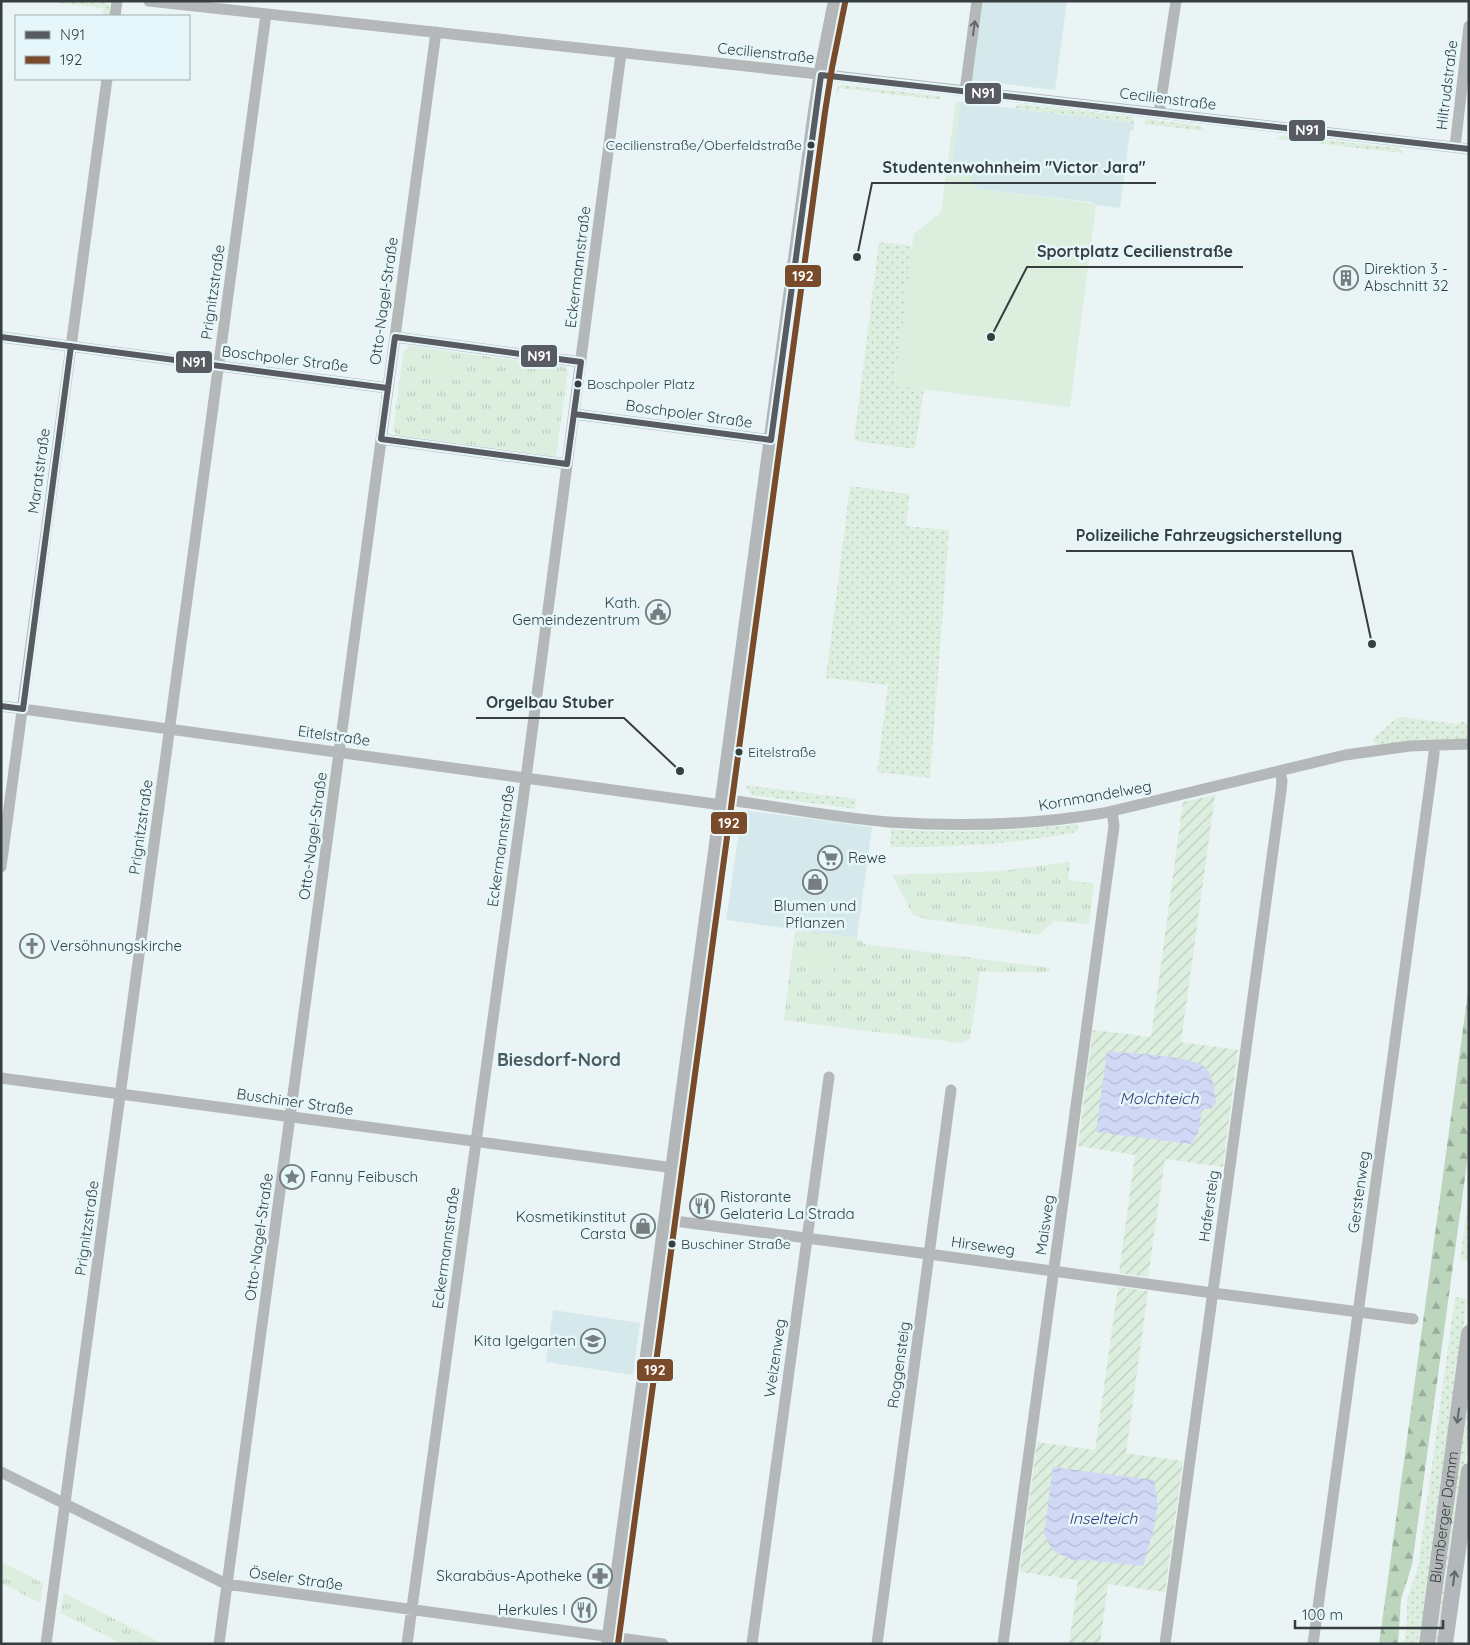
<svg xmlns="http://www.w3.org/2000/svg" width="1470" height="1645" font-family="Quicksand,sans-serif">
<defs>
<pattern id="grass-dots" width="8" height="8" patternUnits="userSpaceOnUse" patternTransform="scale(1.25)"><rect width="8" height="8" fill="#dceede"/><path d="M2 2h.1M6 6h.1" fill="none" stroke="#bdcdc0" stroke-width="1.8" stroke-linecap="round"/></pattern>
<pattern id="forest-firs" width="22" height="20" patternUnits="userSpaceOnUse" patternTransform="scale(1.25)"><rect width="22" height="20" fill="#bcd5bd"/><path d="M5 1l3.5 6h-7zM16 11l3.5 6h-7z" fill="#9aae9b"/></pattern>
<pattern id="park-tufts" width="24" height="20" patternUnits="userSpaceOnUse" patternTransform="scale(1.25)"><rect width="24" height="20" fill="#dceede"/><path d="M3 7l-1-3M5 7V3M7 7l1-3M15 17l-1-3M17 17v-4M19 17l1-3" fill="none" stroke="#bdcdc0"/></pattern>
<pattern id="garden-furrows" width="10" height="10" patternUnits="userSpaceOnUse" patternTransform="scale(1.25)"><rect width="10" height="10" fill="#dceede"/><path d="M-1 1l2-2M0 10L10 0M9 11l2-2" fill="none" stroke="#bdcdc0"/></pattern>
<pattern id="water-waves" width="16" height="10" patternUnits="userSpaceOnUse" patternTransform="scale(1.25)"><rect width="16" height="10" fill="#d1d8f6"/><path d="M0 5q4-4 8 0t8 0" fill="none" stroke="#b4bad4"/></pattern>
</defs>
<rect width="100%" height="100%" fill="#eaf4f5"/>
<path fill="#d5e9ec" d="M980,1H1067L1055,90L971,80Z
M960,102L1134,123L1133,131H1130L1120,208L1096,205L1091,202L977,189L952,164Z
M742,810L872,827L857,938L726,920Z
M553,1310L640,1323L633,1375L546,1362Z"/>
<path fill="url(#grass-dots)" d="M42,1H106L110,6V16H103L104,8Z
M842,85L940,96L941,100L839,88L837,97H836L837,88Z
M1018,104L1133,117L1134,123L1014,108Z
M1146,119L1201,126L1206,131L1144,124Z
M1283,135L1398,148L1402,151V153L1277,139Z
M879,242L913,246L895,385L924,389L915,449L854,441Z
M850,486L909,494L906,526L949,530L930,778L877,772L888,685L826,678Z
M1400,717L1456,724L1463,722L1469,725V741L1375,746L1373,739L1393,721Z
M745,785L856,799L855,809L752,795Z
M1078,824L1077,832C1015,844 953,848 890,847L891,829C954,834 1016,831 1078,824Z
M1469,1194V1261L1460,1260Z
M1455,1297L1467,1299L1427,1600L1417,1644H1404L1407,1624V1600L1418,1567Z
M1469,1373V1431L1440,1644H1433Z"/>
<path fill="url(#forest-firs)" d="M1469,985V1148L1412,1565L1401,1599L1398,1644H1379Z"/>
<path fill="url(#park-tufts)" d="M409,346L566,367L568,370L556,455L554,456L397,435L393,430L404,351Z
M1068,862H1070L1068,880L1094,884L1089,924L1054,921L1039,935L926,919L913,915L892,875L1001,871Z
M795,930L857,938L865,944L1050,968V972H980L970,1039L961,1043L784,1020Z
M1,1562L43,1583L40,1603L1,1583Z
M64,1593L163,1644H123L61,1613Z"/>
<path fill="url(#garden-furrows)" d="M1215,795L1181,1042L1238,1050L1223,1167L1165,1159L1148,1277L1119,1273L1135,1155L1078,1146L1093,1030L1151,1037L1183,802Z
M1118,1287L1148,1291L1126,1453L1183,1461L1165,1592L1108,1584L1100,1644H1069L1078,1580L1020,1572L1037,1442L1095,1450Z"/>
<path fill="#dceede" d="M956,101L960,102L952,163L972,172L971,183L977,189L1091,203L1096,205L1070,407L895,386L914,234L941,212Z
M419,363L462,368L460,381L448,379L447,381L417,377Z
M803,947L836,951L833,972L800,967Z"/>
<path fill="url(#water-waves)" d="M1107,1051C1126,1053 1196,1056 1206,1068C1213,1076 1215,1092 1216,1102L1211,1109H1202L1198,1133L1191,1144L1096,1132Z
M1053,1467L1154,1480L1158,1505L1154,1528L1143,1566L1084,1560L1074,1561L1053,1551L1044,1534Z"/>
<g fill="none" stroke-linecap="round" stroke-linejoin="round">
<path stroke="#b4b8b9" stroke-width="11" d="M149,1L809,73L1469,149
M115,16L117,1
M965,91L977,1
M1159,113L1176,1
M1455,147L1469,26
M1,337L387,388
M395,337L581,362
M574,414L771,440
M381,439L567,464
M1,706L722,805
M723,799C778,807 833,817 888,822C960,827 1034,825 1104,813L1345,755L1410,746L1469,744
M1,867L107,79
M1,1078L674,1168
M667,1220L929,1254L1213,1293L1413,1319
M1,1472L226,1584L663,1644
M46,1644L266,14
M219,1644L436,32
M407,1644L526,778L621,53
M752,1644L829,1077
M877,1644L951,1090
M1003,1644L1114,826L1112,811
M1165,1644L1281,791L1282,781L1280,772
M1313,1644L1430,784L1434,754V745"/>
<g stroke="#b3b7b9" stroke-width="16">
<path d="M609,1644L816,111L823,66L836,1"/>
<path id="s1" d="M1427,1644L1469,1333"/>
<path d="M1445,1644L1469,1471"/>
</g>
<defs>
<path id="bus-1" d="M821,75L1469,149
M1,337L387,388
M395,337L581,362L567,464L381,439Z
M574,414L771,440
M771,440L821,75
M1,706L23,709L71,346"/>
<path id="bus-2" d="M618,1644L825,112L832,68L845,3"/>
</defs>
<use href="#bus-1" stroke="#e5f7fa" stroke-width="10"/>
<use href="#bus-2" stroke="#e5f7fa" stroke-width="10"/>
<use href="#bus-1" stroke="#595b62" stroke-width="6"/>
<use href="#bus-2" stroke="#7a4b2a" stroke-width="6"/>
</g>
<defs><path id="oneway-shaft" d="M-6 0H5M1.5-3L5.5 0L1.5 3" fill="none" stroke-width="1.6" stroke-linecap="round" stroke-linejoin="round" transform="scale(1.25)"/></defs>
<use stroke="#63696a" href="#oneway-shaft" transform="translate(974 28) rotate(-82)"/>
<g stroke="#62686a">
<use href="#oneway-shaft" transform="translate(1458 1416) rotate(98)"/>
<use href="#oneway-shaft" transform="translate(1454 1578) rotate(-82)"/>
</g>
<defs>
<symbol id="building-ring" viewBox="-11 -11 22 22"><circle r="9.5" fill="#e5f7fa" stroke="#767e7f" stroke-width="1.5"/><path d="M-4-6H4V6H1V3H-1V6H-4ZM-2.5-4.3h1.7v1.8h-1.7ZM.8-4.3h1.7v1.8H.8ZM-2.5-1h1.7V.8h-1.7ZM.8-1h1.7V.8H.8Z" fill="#767e7f"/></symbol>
<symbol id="civic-ring" viewBox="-11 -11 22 22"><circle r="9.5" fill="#e5f7fa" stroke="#767e7f" stroke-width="1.5"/><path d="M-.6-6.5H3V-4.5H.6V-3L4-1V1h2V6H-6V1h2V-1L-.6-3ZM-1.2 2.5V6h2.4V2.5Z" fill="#767e7f"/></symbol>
<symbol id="supermarket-ring" viewBox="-11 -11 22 22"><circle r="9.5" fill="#e5f7fa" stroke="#767e7f" stroke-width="1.5"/><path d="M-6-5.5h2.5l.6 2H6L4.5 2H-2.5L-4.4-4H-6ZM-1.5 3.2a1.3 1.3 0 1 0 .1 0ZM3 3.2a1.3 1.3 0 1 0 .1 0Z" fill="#767e7f"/></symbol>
<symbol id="shop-ring" viewBox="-11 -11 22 22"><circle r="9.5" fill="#e5f7fa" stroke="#767e7f" stroke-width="1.5"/><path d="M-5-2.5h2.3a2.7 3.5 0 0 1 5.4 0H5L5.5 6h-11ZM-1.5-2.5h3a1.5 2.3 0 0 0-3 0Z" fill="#767e7f"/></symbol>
<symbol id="church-ring" viewBox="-11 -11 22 22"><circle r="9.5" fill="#e5f7fa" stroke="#767e7f" stroke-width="1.5"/><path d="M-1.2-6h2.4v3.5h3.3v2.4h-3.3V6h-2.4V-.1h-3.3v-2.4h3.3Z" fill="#767e7f"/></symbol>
<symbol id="sight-ring" viewBox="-11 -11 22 22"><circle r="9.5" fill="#e5f7fa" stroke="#767e7f" stroke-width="1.5"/><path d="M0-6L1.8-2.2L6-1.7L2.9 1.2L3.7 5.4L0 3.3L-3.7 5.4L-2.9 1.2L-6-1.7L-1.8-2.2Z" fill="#767e7f"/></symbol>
<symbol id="restaurant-ring" viewBox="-11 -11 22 22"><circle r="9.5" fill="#e5f7fa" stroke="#767e7f" stroke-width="1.5"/><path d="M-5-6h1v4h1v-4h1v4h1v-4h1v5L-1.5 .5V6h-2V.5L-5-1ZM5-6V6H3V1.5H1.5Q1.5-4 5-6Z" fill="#767e7f"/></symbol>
<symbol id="school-ring" viewBox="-11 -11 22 22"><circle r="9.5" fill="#e5f7fa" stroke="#767e7f" stroke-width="1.5"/><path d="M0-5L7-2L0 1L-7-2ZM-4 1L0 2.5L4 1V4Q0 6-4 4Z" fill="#767e7f"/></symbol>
<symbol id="pharmacy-ring" viewBox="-11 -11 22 22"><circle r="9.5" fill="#e5f7fa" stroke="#767e7f" stroke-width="1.5"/><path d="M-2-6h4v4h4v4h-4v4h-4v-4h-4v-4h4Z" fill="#767e7f"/></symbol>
</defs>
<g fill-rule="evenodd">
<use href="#building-ring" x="1332" y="264" width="28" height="28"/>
<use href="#civic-ring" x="644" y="598" width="28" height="28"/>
<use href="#supermarket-ring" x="816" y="844" width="28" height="28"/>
<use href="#shop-ring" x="801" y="868" width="28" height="28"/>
<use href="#church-ring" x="18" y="932" width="28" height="28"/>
<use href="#sight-ring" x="278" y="1163" width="28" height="28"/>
<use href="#restaurant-ring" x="688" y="1192" width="28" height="28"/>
<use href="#shop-ring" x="629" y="1212" width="28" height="28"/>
<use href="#school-ring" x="579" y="1327" width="28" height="28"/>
<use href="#pharmacy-ring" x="586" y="1562" width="28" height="28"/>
<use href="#restaurant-ring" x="570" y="1596" width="28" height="28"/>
</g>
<g fill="#373e3f" stroke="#e5f7fa" stroke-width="2">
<circle cx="811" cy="145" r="4.5"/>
<circle cx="578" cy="384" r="4.5"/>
<circle cx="739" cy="752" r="4.5"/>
<circle cx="672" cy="1244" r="4.5"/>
</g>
<g text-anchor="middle" stroke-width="5" stroke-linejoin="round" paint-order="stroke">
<g font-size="14" fill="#373e3f" stroke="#e5f7fa" text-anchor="start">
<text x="802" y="150" text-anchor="end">Cecilienstraße/Oberfeldstraße</text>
<text x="587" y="389">Boschpoler Platz</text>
<text x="748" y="757">Eitelstraße</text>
<text x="681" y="1249">Buschiner Straße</text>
</g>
<g font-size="15" fill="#373e3f" stroke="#e5f7fa">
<text transform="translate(766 53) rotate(6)" y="5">Cecilienstraße</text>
<text transform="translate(1447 85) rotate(-83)" y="5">Hiltrudstraße</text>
<text transform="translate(1168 99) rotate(7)" y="5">Cecilienstraße</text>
<text transform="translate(578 267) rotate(-83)" y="5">Eckermannstraße</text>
<text transform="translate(213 292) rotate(-82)" y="5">Prignitzstraße</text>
<text transform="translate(384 301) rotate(-82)" y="5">Otto-Nagel-Straße</text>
<text transform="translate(285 359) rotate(7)" y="5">Boschpoler Straße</text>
<text transform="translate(689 414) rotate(8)" y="5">Boschpoler Straße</text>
<text transform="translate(39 471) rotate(-82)" y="5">Maratstraße</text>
<text transform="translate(334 736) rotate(8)" y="5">Eitelstraße</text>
<text transform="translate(1095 796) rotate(-10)" y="5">Kornmandelweg</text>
<text transform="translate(141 827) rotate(-82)" y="5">Prignitzstraße</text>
<text transform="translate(313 836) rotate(-82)" y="5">Otto-Nagel-Straße</text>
<text transform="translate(501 846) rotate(-82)" y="5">Eckermannstraße</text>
<text transform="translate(295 1102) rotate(8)" y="5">Buschiner Straße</text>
<text transform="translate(1359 1192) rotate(-82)" y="5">Gerstenweg</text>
<text transform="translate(1209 1206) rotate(-82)" y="5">Hafersteig</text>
<text transform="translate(1045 1225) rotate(-82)" y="5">Maisweg</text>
<text transform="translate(87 1228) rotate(-82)" y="5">Prignitzstraße</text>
<text transform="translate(259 1237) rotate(-82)" y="5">Otto-Nagel-Straße</text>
<text transform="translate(983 1246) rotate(8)" y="5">Hirseweg</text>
<text transform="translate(446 1248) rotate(-82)" y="5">Eckermannstraße</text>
<text transform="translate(775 1358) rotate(-82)" y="5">Weizenweg</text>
<text transform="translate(899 1365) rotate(-82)" y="5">Roggensteig</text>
<text dy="5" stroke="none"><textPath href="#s1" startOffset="128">Blumberger Damm</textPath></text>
<text transform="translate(296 1579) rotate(8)" y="5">Öseler Straße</text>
</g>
<g font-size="15" fill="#373e3f" stroke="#e5f7fa" text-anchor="start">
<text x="1364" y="274">Direktion 3 -<tspan x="1364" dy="17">Abschnitt 32</tspan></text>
<text x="640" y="608" text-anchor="end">Kath.<tspan x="640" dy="17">Gemeindezentrum</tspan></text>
<text x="848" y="863">Rewe</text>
<text x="815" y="911" text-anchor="middle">Blumen und<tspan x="815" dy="17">Pflanzen</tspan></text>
<text x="50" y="951">Versöhnungskirche</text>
<text x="310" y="1182">Fanny Feibusch</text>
<text x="720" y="1202">Ristorante<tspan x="720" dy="17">Gelateria La Strada</tspan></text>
<text x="626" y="1222" text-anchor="end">Kosmetikinstitut<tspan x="626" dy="17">Carsta</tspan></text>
<text x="576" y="1346" text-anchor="end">Kita Igelgarten</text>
<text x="582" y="1581" text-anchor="end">Skarabäus-Apotheke</text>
<text x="566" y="1615" text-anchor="end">Herkules I</text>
</g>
<g font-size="16" font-style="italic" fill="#353774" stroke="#e5f7fa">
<text x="1159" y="1104">Molchteich</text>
<text x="1103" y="1524">Inselteich</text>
</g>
<g font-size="18" font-weight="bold" fill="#4c5b5d" stroke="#e5f7fa">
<text x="559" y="1066">Biesdorf-Nord</text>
</g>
</g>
<path fill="none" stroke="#373e3f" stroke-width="2" d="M857 257L872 183H1156M991 337L1027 267H1243M1372 644L1352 551H1066M680 771L624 718H476"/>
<g fill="#373e3f" stroke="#e5f7fa" stroke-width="2">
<circle cx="857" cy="257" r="5"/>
<circle cx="991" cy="337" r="5"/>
<circle cx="1372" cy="644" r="5"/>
<circle cx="680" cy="771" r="5"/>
</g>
<g font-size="16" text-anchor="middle" font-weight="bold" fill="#373e3f" stroke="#e5f7fa" stroke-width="5" stroke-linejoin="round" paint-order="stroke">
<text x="1014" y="173">Studentenwohnheim "Victor Jara"</text>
<text x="1135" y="257">Sportplatz Cecilienstraße</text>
<text x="1209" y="541">Polizeiliche Fahrzeugsicherstellung</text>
<text x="550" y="708">Orgelbau Stuber</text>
</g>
<g stroke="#e5f7fa" stroke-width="2">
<rect x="964" y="82" width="38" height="23" rx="5" fill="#595b62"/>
<rect x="1288" y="119" width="38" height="23" rx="5" fill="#595b62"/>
<rect x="784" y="264" width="38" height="24" rx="5" fill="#7a4b2a"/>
<rect x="520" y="344" width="38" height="24" rx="5" fill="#595b62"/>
<rect x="175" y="350" width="38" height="24" rx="5" fill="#595b62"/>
<rect x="710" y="811" width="38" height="24" rx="5" fill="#7a4b2a"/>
<rect x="636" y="1358" width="38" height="24" rx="5" fill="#7a4b2a"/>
</g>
<g font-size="14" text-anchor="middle" font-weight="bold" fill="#fff">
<text x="983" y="98">N91</text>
<text x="1307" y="135">N91</text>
<text x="803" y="281">192</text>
<text x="539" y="361">N91</text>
<text x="194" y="367">N91</text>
<text x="729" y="828">192</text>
<text x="655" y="1375">192</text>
</g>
<rect width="1470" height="1645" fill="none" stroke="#373e3f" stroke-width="5"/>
<rect x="15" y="15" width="175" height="65" fill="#e5f7fa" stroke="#9fadaf"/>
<rect x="25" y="31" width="25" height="8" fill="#595b62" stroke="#9fadaf"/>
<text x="60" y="40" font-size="15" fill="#373e3f">N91</text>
<rect x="25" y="56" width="25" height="8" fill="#7a4b2a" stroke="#9fadaf"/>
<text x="60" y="65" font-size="15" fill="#373e3f">192</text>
<path d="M1295 1620v8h148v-8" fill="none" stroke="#373e3f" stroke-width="2.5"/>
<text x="1302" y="1620" font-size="15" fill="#373e3f" stroke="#e5f7fa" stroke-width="4" paint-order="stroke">100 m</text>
</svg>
